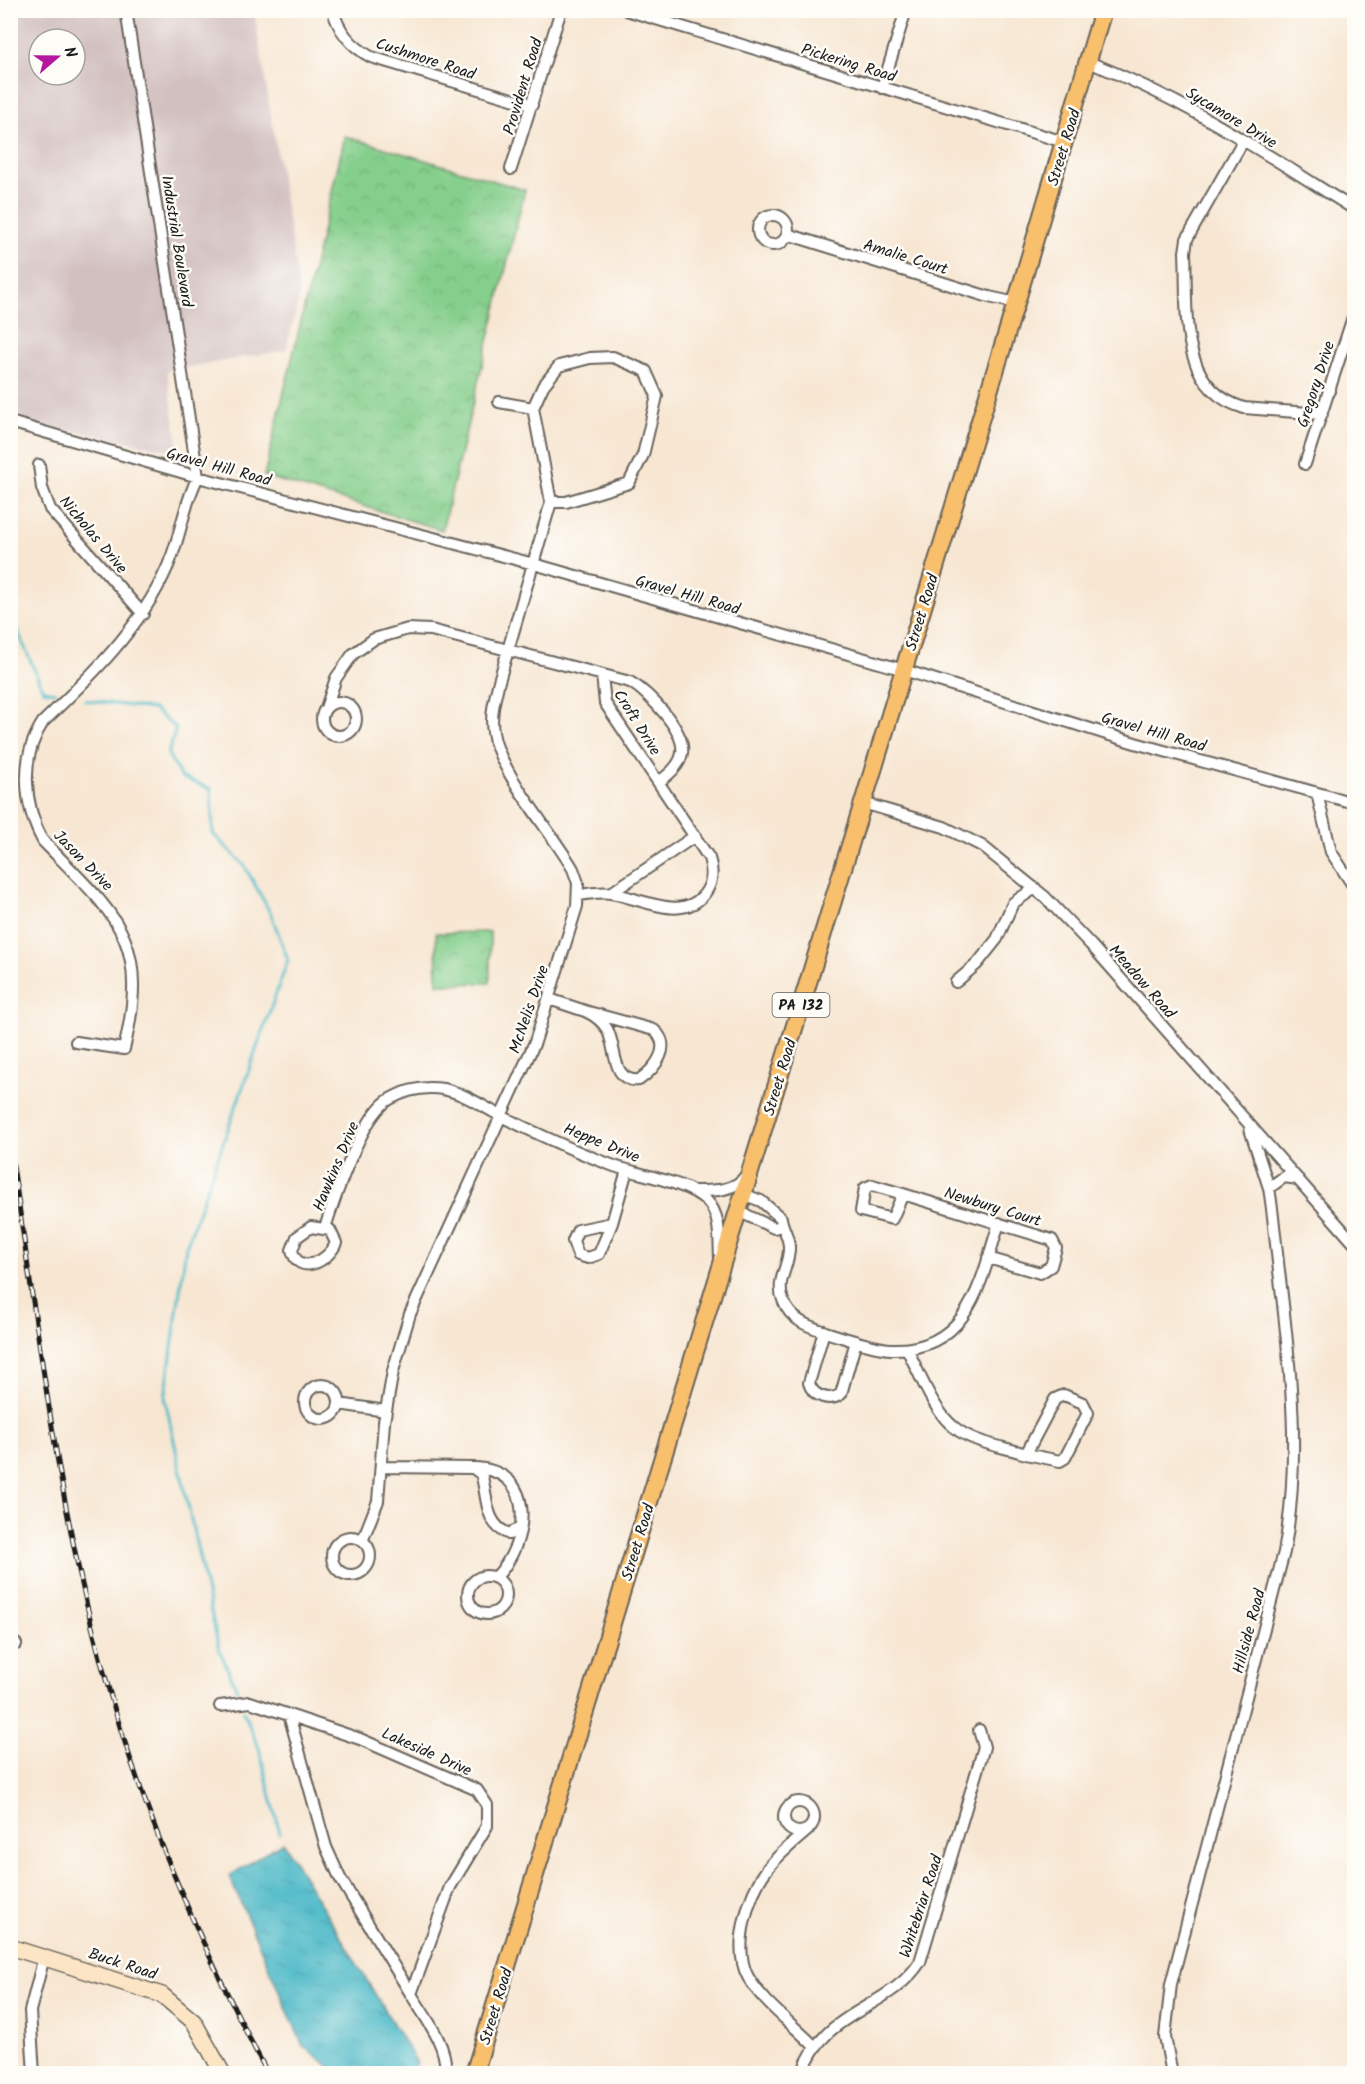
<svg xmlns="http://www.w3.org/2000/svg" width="1365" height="2084" font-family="Kalam,sans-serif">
<defs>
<pattern id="park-crowns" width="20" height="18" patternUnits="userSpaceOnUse" patternTransform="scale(1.5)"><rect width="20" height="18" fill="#85cf8c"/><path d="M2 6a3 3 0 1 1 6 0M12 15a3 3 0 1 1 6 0" fill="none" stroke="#72b178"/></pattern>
<pattern id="water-ripples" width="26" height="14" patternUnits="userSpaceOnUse" patternTransform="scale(1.5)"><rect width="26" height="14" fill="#4dbac8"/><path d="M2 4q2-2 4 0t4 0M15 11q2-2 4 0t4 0" fill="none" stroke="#439fab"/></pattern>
</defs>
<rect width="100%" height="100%" fill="#fdfcf7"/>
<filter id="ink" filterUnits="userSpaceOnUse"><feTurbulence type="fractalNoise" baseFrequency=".0167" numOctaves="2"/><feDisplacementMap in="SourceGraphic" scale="12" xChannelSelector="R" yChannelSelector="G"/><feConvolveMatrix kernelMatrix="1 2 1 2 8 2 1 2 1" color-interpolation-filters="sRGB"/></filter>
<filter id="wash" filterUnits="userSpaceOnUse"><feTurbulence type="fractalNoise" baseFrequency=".008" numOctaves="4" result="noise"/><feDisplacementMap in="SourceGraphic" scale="24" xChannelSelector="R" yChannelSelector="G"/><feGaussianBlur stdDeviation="1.35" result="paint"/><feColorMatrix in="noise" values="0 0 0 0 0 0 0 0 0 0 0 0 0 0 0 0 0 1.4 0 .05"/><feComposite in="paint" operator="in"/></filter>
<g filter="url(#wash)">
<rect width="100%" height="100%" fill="#f7e6d2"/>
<path fill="#d2bfc0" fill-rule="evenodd" d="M10,11H254L300,294L286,350L167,371L179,452L11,419ZM39,39H75V75H39Z"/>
<path fill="url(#park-crowns)" stroke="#507654" stroke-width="1.5" d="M345,136L525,190L442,530L264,476Z
M490,932V983L437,984L436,933Z"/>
<path fill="url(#water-ripples)" stroke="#346b72" stroke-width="1.5" d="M283,1842L417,2063L411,2073H338L303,2046L229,1876Z"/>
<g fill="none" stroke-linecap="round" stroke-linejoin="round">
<path stroke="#4dbac8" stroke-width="3" d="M10,613L43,690L55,692
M85,700L153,709L176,728L168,754L181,777L211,789L213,834L244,865L271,914L288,960L186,1247L165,1399L219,1649L237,1690
M243,1711L259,1748L280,1833
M412,2071L419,2074"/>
</g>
</g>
<g filter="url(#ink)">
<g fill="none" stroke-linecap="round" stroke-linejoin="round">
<defs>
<path id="street" d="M333,10C338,31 353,47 371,57L532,105
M626,10L1064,142
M1088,62C1183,98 1269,156 1354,209
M882,88L906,10
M1243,141L1187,239L1185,252C1188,309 1176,388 1244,408L1322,414
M511,169L561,10
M758 230a15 15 0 1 1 30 0a15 15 0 1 1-30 0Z
M787,234L989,297L1016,303
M499,402L533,408
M10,422L198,477L534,564L904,670L1135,743L1354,803
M1305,464L1354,314
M39,465L42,488L50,509L143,614
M322 719a17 17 0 1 1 34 0a17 17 0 1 1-34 0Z
M326,708L336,678L353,654L374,639L408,629L431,630L630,682C648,692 686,731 682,753C680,766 668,775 659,782
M1317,793L1331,852L1354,887
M863,803L944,827L982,846L1045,897L1091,945L1354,1243
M611,893L695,836
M579,895C589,894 601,891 611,893C641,898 686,925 707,890C713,880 713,870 709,858L605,703L602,675
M956,982L977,964L997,939L1013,903L1035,888
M549,999L585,1011
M585,1011L654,1030C673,1046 656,1068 639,1080C611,1083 617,1047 607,1029C602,1021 594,1015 585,1011Z
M76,1042L124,1049C151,938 116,916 43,841C23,804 20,757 43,722C90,677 141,628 167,568C181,538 183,505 198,477L126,10
M1250,1129L1269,1188L1284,1177L1298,1179
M872,1185L903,1194L892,1219L861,1211L865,1188Z
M692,1191C710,1191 736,1192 746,1175
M743,1194L761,1201L781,1218C782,1228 789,1236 789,1247C790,1266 775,1280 783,1300C791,1324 817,1329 838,1336C855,1341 873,1348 891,1349C969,1352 981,1281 999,1223
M903,1194L1052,1240L1056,1248L1051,1266L1040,1273L988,1258
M738,1211L774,1228L781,1226
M612,1223L599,1254L588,1258L578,1255L573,1241L578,1230Z
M612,1223L627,1170
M311,1227L330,1230L336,1243C329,1261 298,1277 292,1250L297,1237Z
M325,1228C335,1197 362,1115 390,1099C406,1090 425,1086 443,1089C464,1093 482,1106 501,1116C537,1134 576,1152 614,1166C640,1175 688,1182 707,1201C721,1215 719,1240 720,1258
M824,1331L809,1383C813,1397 830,1402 841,1394L856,1341
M907,1349C920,1374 933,1411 955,1428C974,1443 1004,1447 1026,1454
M305 1402a17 17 0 1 1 34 0a17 17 0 1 1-34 0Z
M1064,1395L1083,1403L1088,1413L1065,1458L1060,1461L1026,1454L1055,1399Z
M339,1404L386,1411
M382,1467L473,1468L481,1474C488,1494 483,1524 509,1534L520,1528
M473,1468C539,1469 529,1544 495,1578
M332 1556a19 19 0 1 1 38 0a19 19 0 1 1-38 0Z
M363,1539L378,1501L384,1422L393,1371L410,1314L535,1042L577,906L578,883L573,869C552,832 498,771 493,732C490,715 495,698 499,681L551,502L533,408L543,386L559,366L590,358L613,357L646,371L657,396L643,455L629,483L566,502H551
M468 1595a19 19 0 1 1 38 0a19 19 0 1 1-38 0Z
M10,1642L16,1644
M220,1706L250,1702L360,1739L477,1790L487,1805V1826L450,1887L411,1994L340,1878L326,1847L289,1715
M784 1817a15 15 0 1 1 30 0a15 15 0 1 1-30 0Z
M808,1830C794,1842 779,1854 768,1868C748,1894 732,1947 748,1977C763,2003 794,2025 815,2047
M411,1994C424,2016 449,2046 445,2074
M34,2074L30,2011L44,1957
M802,2074C823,2009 888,2011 920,1962L984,1747L979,1730
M1172,2074L1165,2037L1171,1984L1284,1552C1301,1462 1291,1369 1280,1279C1276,1248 1274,1218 1269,1188"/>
<path id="secondary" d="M10,1947L162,1995L194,2022L223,2074"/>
<path id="primary" d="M474,2074L1016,303L1103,10"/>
</defs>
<use href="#street" stroke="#69635c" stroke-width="14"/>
<use href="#secondary" stroke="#69635c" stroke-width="18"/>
<use href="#primary" stroke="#69635c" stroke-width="20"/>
<use href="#street" stroke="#fff" stroke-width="10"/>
<use href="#secondary" stroke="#fce5c4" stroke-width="15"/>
<use href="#primary" stroke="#f8bf6c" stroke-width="16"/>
<defs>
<path id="rail" d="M10,1146C38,1325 57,1508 107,1683C145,1819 202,1949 268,2074"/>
</defs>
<use href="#rail" stroke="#1c1c1c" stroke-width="5"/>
<use href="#rail" stroke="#fdfcf7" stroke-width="3" stroke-dasharray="9" stroke-linecap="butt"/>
</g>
</g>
<g text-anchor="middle" stroke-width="5" stroke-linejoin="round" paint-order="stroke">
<rect fill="#fdfcf7" stroke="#605f5e" stroke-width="1.5" x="772.5" y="993" width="57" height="24" rx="4.5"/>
<g font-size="15" font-weight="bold" fill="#1c1c1c">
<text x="801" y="1010">PA 132</text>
</g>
<g font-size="16" fill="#1c1c1c" stroke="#fdfcf7">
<text transform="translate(426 58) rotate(18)" y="6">Cushmore Road</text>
<text transform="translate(849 62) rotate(17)" y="6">Pickering Road</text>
<text transform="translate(522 86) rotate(-73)" y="6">Provident Road</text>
<text transform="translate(1232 117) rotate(31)" y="6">Sycamore Drive</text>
<text transform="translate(1063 147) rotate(-73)" y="6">Street Road</text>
<text transform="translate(178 241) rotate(81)" y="6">Industrial Boulevard</text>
<text transform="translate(906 256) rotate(17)" y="6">Amalie Court</text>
<text transform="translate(1315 384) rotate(-72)" y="6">Gregory Drive</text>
<text transform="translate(219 466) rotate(15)" y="6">Gravel Hill Road</text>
<text transform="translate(94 534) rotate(50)" y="6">Nicholas Drive</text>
<text transform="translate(688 594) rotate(16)" y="6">Gravel Hill Road</text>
<text transform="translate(921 612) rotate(-73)" y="6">Street Road</text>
<text transform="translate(638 722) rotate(58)" y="6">Croft Drive</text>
<text transform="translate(1154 731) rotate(16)" y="6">Gravel Hill Road</text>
<text transform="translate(84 860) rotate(46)" y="6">Jason Drive</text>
<text transform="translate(1143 981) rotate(49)" y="6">Meadow Road</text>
<text transform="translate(528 1009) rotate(-71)" y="6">McNelis Drive</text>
<text transform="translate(779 1077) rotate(-73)" y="6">Street Road</text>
<text transform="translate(602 1142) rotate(22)" y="6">Heppe Drive</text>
<text transform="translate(335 1166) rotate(-67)" y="6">Hawkins Drive</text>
<text transform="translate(993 1206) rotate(17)" y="6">Newbury Court</text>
<text transform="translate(637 1542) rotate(-73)" y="6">Street Road</text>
<text transform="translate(1248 1631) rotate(-75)" y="6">Hillside Road</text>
<text transform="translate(427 1751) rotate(24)" y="6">Lakeside Drive</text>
<text transform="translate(920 1906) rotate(-72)" y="6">Whitebriar Road</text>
<text transform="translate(123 1963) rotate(18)" y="6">Buck Road</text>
<text transform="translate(495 2006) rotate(-73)" y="6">Street Road</text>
</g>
</g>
<rect width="1365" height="2084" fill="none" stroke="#fdfcf7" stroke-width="36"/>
<g transform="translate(57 57) rotate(70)"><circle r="28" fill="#fdfcf7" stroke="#a3a29f" stroke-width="1.5"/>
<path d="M0-4.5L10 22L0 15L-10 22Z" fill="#b5179e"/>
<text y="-9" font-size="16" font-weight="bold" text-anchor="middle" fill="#1c1c1c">N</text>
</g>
</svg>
